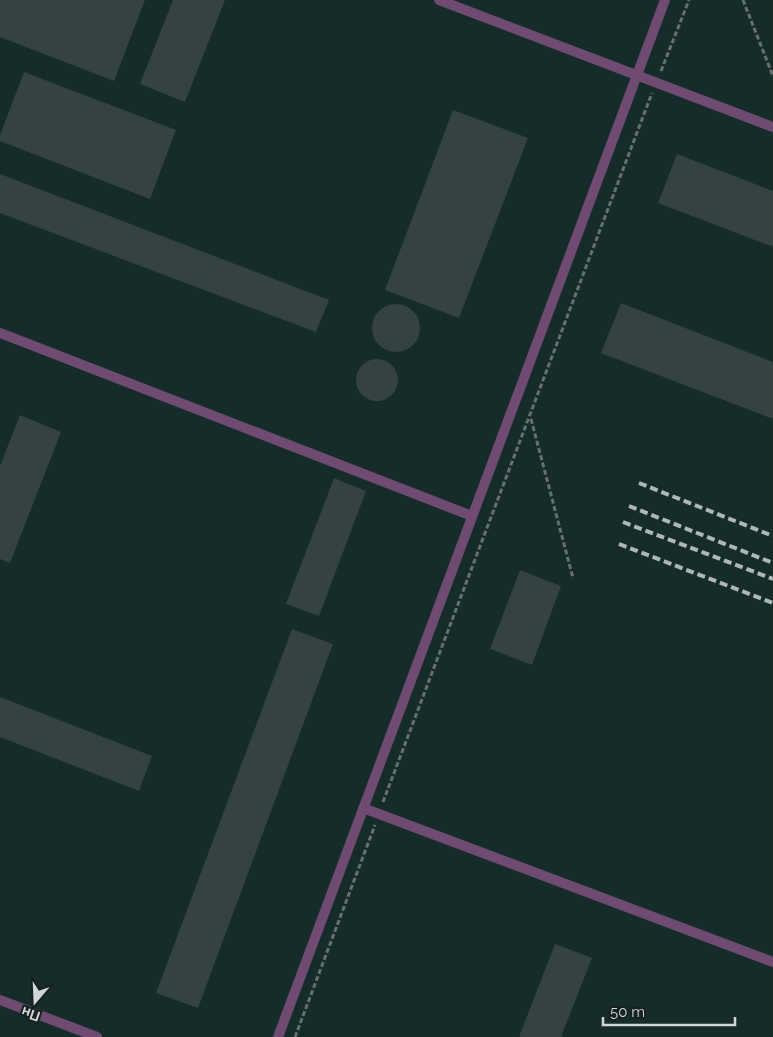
<svg xmlns="http://www.w3.org/2000/svg" width="773" height="1037" font-family="Raleway,sans-serif">
<rect width="100%" height="100%" fill="#142120"/>
<path fill="#162c2b" d="M0,0H773V1037H0Z"/>
<path fill="#344241" d="M0,0H145L114,81L0,37Z
M173,0H225L185,102L140,84Z
M24,72L176,130L150,199L0,141V135Z
M453,110L528,138L459,318L385,290Z
M677,154L773,191V247L658,203Z
M0,174L329,300L316,332L0,213Z
M621,303L773,362V419L601,353Z
M372 328a24 24 0 1 1 48 0a24 24 0 1 1-48 0Z
M356 380a21 21 0 1 1 42 0a21 21 0 1 1-42 0Z
M20,415L61,432L10,563L0,559V466Z
M334,478L366,491L319,616L286,604Z
M520,570L561,586L532,665L490,649Z
M292,629L333,644L198,1008L156,993Z
M0,697L152,756L139,791L0,737Z
M555,944L592,958L561,1037H519Z"/>
<g fill="none" stroke-linecap="round" stroke-linejoin="round">
<path stroke="#65706f" stroke-width="3" stroke-dasharray="5 2.5" stroke-linecap="butt" d="M743,0L773,76
M661,71L689,0
M531,419L573,578
M383,802L652,93
M295,1037L375,825"/>
<path stroke="#6f4b72" stroke-width="10" d="M439,0L773,127
M0,333L472,516
M363,808L773,962
M0,1000L97,1037
M278,1037L665,0"/>
<path stroke="#aeb7b7" stroke-width="4" stroke-dasharray="8 4" stroke-linecap="butt" d="M639,483L773,536
M629,506L773,563
M623,522L773,579
M619,544L773,603"/>
</g>
<g transform="translate(35 1002) rotate(199)" stroke="#142120" stroke-width="4" paint-order="stroke">
<path d="M0-4L9 19L0 12L-9 19Z" fill="#cfd7d7"/>
<text y="-8" font-size="14" font-weight="bold" text-anchor="middle" fill="#cfd7d7">Пн</text>
</g>
<path d="M603 1017v8h132v-8" fill="none" stroke="#cfd7d7" stroke-width="2.5"/>
<text x="610" y="1017" font-size="15" fill="#cfd7d7" stroke="#142120" stroke-width="4" paint-order="stroke">50 m</text>
</svg>
